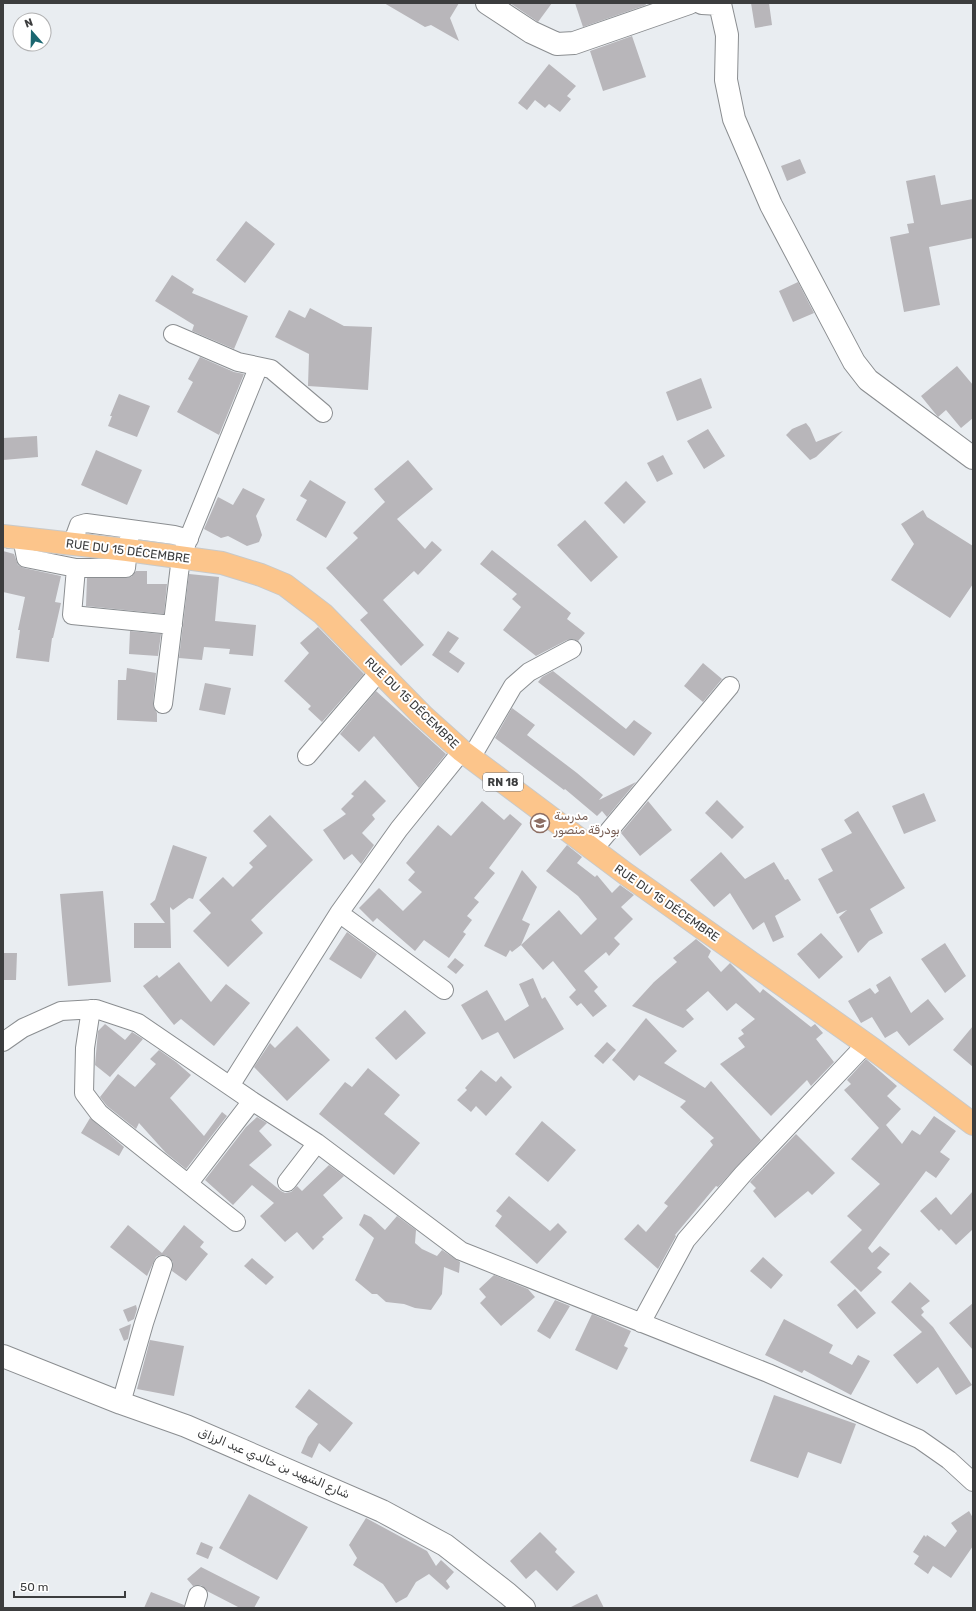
<svg xmlns="http://www.w3.org/2000/svg" width="976" height="1611" font-family="Rubik,'Noto Sans Arabic',sans-serif">
<rect width="100%" height="100%" fill="#e9edf1"/>
<path fill="#b8b6ba" d="M384,3H459L450,18L459,41L431,25L425,27Z
M510,3H552L538,22Z
M575,3H645L646,5L583,27Z
M751,3H769L772,25L755,28Z
M632,36L646,77L603,91L590,51Z
M549,64L576,86L567,96L571,99L560,112L549,104L545,108L535,100L527,110L518,103Z
M800,159L806,173L787,181L781,166Z
M935,175L941,205L973,199V238L929,247L940,305L904,312L890,237L909,233L907,224L914,223L906,181Z
M246,221L275,244L245,283L216,260Z
M172,275L194,289L192,293L248,316L234,349L192,331L194,325L155,301Z
M798,282L814,313L793,322L779,291Z
M310,308L344,326L372,327L368,390L308,386L309,354L275,337L289,310L305,318Z
M200,357L234,372L244,374L219,435L177,412L193,382L188,379Z
M957,366L973,385V418L961,428L946,410L938,417L921,396Z
M701,378L712,408L677,421L666,392Z
M119,394L150,406L137,437L108,426L112,416H110Z
M806,423L810,428L816,442L843,431L816,457L810,460L786,435L792,429Z
M708,429L725,456L704,469L687,441Z
M37,436L38,457L3,460V438Z
M96,450L142,470L127,505L81,485Z
M663,455L673,474L657,482L647,463Z
M408,460L433,489L397,519L425,549L432,541L442,550L418,575L414,571L383,600L424,645L401,666L360,620L368,613L326,568L358,538L353,533L385,502L374,489Z
M310,480L346,502L326,538L296,520L307,500L300,496Z
M626,481L646,502L624,524L604,503Z
M243,488L265,499L256,516L262,535L259,542L247,546L228,536L221,538L204,529L218,497L233,505Z
M923,510L927,517L973,546V584L950,618L891,580L914,544L901,524Z
M585,520L618,557L591,582L557,545Z
M492,550L571,613L567,619L585,633L578,641L573,639L567,640L536,656L503,630L521,607L512,599L517,594L480,564Z
M3,551L14,554L18,565L24,568L61,576L55,602L61,603L53,638H52L49,662L16,658L20,630H18L25,597L3,592Z
M136,571H147V584H167L164,614L86,606L87,578H126L131,577Z
M189,574L219,577L215,621L256,625L253,656L229,654L230,649L204,647L202,660L179,658Z
M318,627L364,674L322,722L308,709L311,706L284,681L309,653L300,643Z
M130,631L161,634L158,656L129,654Z
M448,631L459,638L449,652L465,663L458,673L432,655Z
M703,663L722,679L703,702L684,686Z
M127,668L156,673L153,703L154,708L157,713V722L117,720L118,680H126Z
M553,671L626,729L634,720L652,733L634,756L538,682L542,677Z
M205,683L231,688L225,715L199,710Z
M376,691L446,754L419,788L374,736L359,752L340,734Z
M512,708L535,725L527,735L577,773L603,795L599,800L636,782L607,817L602,811L597,816L565,789L564,790L495,738Z
M365,780L386,801L372,815L375,819L362,833L374,845L361,864L352,854L344,860L323,830L346,814L341,809L354,796L351,794Z
M924,793L936,821L904,834L892,806Z
M717,800L744,827L732,839L705,813Z
M482,801L504,820L510,814L522,824L489,868L495,873L474,898L479,902L467,916L472,920L463,932L466,934L449,958L424,940L415,951L377,918L373,922L359,908L379,888L403,911L422,892L408,880L415,872L406,863L438,825L451,836Z
M648,801L672,830L640,856L621,833Z
M858,811L905,888L870,909L883,933L869,941L858,953L839,917L847,910L837,914L818,879L833,871L821,849L852,833L844,820Z
M270,815L313,860L251,920L263,933L228,967L193,931L211,913L199,900L223,877L233,887L253,867L249,863L267,846L253,831Z
M173,845L207,857L193,899L189,898L173,910L170,907L171,948H134V923H165L150,904L155,900Z
M567,845L582,857L577,863L595,877L597,875L612,893L620,885L634,895L621,907L633,919L614,938L620,944L609,956L606,952L584,971L598,987L594,991L607,1006L593,1017L581,1003L577,1006L569,997L576,990L553,961L543,970L521,945L512,952L510,950L506,957L484,946L522,870L537,887L522,920L530,924L521,945L559,910L581,935L597,919L578,896L546,871Z
M721,852L745,879L774,862L785,880L788,879L801,900L775,916L784,937L773,942L764,922L753,930L730,893L714,907L690,880Z
M103,891L111,982L68,986L60,894Z
M347,932L377,954L361,979L329,959Z
M821,933L843,957L819,979L797,954Z
M696,939L711,951L708,957L721,972L730,963L760,993L763,989L811,1027L815,1024L823,1033L816,1039L834,1062L838,1058L811,1086L807,1080L771,1116L720,1064L745,1047L738,1038L744,1034L741,1030L755,1019L736,1003L727,1011L708,991L686,1010L694,1019L683,1028L632,1006L654,982L677,962L673,958Z
M945,943L966,976L945,993L921,959Z
M3,953H17L16,980H3Z
M455,958L464,965L456,974L447,967Z
M179,962L211,1002L226,984L250,1003L214,1046L181,1019L174,1025L143,986L157,975L159,978Z
M890,976L911,1013L928,999L944,1019L909,1046L897,1031L885,1038L872,1017L861,1023L848,1001L870,988L875,994L879,991L876,985Z
M533,978L542,999L545,997L564,1029L514,1059L498,1032L482,1040L461,1005L487,990L505,1021L529,1006L519,984Z
M405,1010L426,1033L396,1060L375,1038Z
M646,1018L677,1051L664,1063L705,1088L711,1081L761,1140L718,1187L716,1186L675,1235L676,1236L658,1269L624,1239L638,1224L646,1232L668,1206L664,1203L713,1145L710,1141L714,1138L680,1107L686,1101L639,1075L634,1081L612,1060Z
M105,1024L125,1040L132,1032L143,1039L110,1077L95,1065L98,1031Z
M297,1026L330,1060L287,1101L254,1067L270,1043L275,1048Z
M973,1026V1067L953,1050Z
M607,1042L616,1050L603,1064L594,1056Z
M159,1050L176,1062L191,1075L170,1098L204,1136L222,1112L227,1116L186,1169L166,1153L139,1123L136,1129L107,1106L100,1097L118,1074L135,1087L156,1064L150,1059Z
M866,1059L897,1086L887,1096L901,1109L886,1125L902,1144L912,1130L920,1135L934,1116L956,1131L940,1152L950,1159L936,1178L926,1171L868,1248L872,1253L880,1246L890,1254L877,1268L882,1272L861,1292L830,1262L862,1230L847,1216L880,1184L851,1159L879,1128L844,1090L851,1084L847,1080Z
M368,1068L400,1095L384,1114L420,1143L394,1175L319,1114L345,1082L352,1087Z
M481,1070L496,1082L501,1076L512,1087L486,1116L476,1106L471,1112L457,1100L467,1090L465,1088Z
M257,1117L267,1123L259,1131L272,1145L249,1165L281,1191L285,1193L291,1192L297,1186L302,1191L329,1165L344,1176L323,1195L343,1218L322,1237L324,1239L313,1250L297,1232L285,1242L260,1216L274,1203L252,1185L233,1205L205,1180L246,1127Z
M90,1118L124,1147L119,1156L81,1133Z
M542,1121L576,1150L548,1182L515,1154Z
M796,1134L835,1173L812,1195L808,1191L775,1218L753,1191L756,1188L750,1182Z
M973,1191V1229L956,1245L941,1229L939,1231L920,1211L936,1197L951,1215Z
M509,1196L550,1231L558,1223L567,1232L537,1264L495,1226L502,1216L496,1211Z
M364,1214L371,1217L385,1230L397,1216L416,1230L415,1243L422,1249L437,1256L442,1250L460,1262L459,1273L444,1267L442,1294L431,1310L415,1308L404,1304L386,1302L377,1294H372L355,1280L374,1238L359,1225Z
M128,1225L162,1253L184,1225L204,1242L200,1247L208,1254L186,1281L172,1271L173,1262L166,1255H160L156,1257L147,1276L110,1247Z
M763,1257L783,1275L771,1289L750,1271Z
M252,1258L274,1277L266,1285L244,1266Z
M494,1275L528,1289L535,1297L501,1326L480,1303L486,1297L479,1289Z
M910,1282L930,1301L921,1308L924,1312L921,1315L933,1327L972,1385L956,1395L938,1367L917,1384L893,1355L922,1332L891,1302Z
M855,1289L876,1313L857,1329L837,1305Z
M555,1300L570,1306L550,1339L537,1331Z
M973,1303V1350L949,1323Z
M136,1305L137,1309L134,1319L128,1322L123,1310Z
M592,1314L631,1331L624,1346L628,1348L617,1370L575,1350Z
M784,1319L833,1345L829,1353L852,1365L858,1355L870,1361L851,1395L804,1370L802,1373L765,1355Z
M131,1324L128,1339L124,1341L119,1329Z
M150,1340L184,1346L174,1396L137,1389Z
M309,1389L353,1423L330,1452L319,1443L312,1458L301,1453L308,1437L318,1424L295,1407Z
M774,1395L856,1424L841,1464L808,1452L798,1478L750,1461Z
M249,1494L308,1527L277,1580L219,1548Z
M969,1511L973,1518V1546L951,1578L933,1566L928,1574L914,1564L919,1556L913,1552L924,1535L926,1537L927,1535L945,1547L957,1531L951,1523Z
M366,1518L427,1551L436,1566L441,1560L454,1572L446,1581L450,1587L447,1590L429,1574L416,1582L407,1597L396,1603L383,1584L353,1565L357,1558L349,1545Z
M540,1532L557,1549L555,1552L575,1572L557,1591L536,1570L526,1579L510,1561Z
M201,1542L213,1547L208,1559L196,1554Z
M201,1567L260,1597L254,1608H240L207,1591L201,1585L193,1586L187,1579Z
M151,1592L184,1605V1608H144Z
M597,1594L604,1608H569Z"/>
<g fill="none" stroke-linecap="round" stroke-linejoin="round">
<defs>
<path id="minor" d="M173,334L238,362L271,369L323,413
M10,539L22,538L26,558L76,568H126L130,529
M72,544L79,525L86,523L174,535L189,539
M76,568L72,615L173,625
M163,704L181,557L258,368
M307,756L379,672
M471,758L513,686L529,672L572,649
M593,850L730,686
M339,913L444,990
M91,1009L85,1048L84,1093L99,1113L236,1222
M3,1042L23,1028L61,1011L96,1009L138,1023L252,1101L317,1143L461,1251L768,1373L919,1439L949,1460L973,1482
M230,1086L339,913L399,829L462,751
M287,1182L317,1143
M189,1183L252,1101
M641,1323L686,1240L743,1174L866,1044
M121,1403L144,1323L163,1265
M194,1608L198,1595"/>
<path id="tertiary" d="M487,3L531,32L557,44L574,43L689,3
M702,3L720,4L727,35L726,80L734,119L771,205L854,362L868,380L973,458"/>
<path id="secondary" d="M3,1356L121,1403L186,1426L382,1511L445,1545L508,1594L524,1608"/>
<path id="primary" d="M3,536L127,550L222,563L261,575L285,585L323,614L423,716L462,751L626,874L877,1052L973,1124"/>
</defs>
<use href="#minor" stroke="#8b8e91" stroke-width="20"/>
<use href="#tertiary" stroke="#8b8e91" stroke-width="24"/>
<use href="#secondary" stroke="#8b8e91" stroke-width="24"/>
<use href="#primary" stroke="#c8c9c9" stroke-width="24"/>
<use href="#minor" stroke="#fff" stroke-width="18"/>
<use href="#tertiary" stroke="#fff" stroke-width="22"/>
<use href="#secondary" stroke="#fff" stroke-width="22"/>
<use href="#primary" stroke="#fcc58b" stroke-width="22"/>
</g>
<defs>
<symbol id="school-ring" viewBox="-11 -11 22 22"><circle r="9.5" fill="#fff" stroke="#8d6e63" stroke-width="1.5"/><path d="M0-5L7-2L0 1L-7-2ZM-4 1L0 2.5L4 1V4Q0 6-4 4Z" fill="#8d6e63"/></symbol>
</defs>
<g fill-rule="evenodd">
<use href="#school-ring" x="529" y="812" width="22" height="22"/>
</g>
<g text-anchor="middle" stroke-width="4" stroke-linejoin="round" paint-order="stroke">
<rect fill="#fff" stroke="#767778" stroke-width="1" x="483" y="773" width="40" height="18" rx="3"/>
<g font-size="11" font-weight="bold" fill="#3c3d3e">
<text x="503" y="786">RN 18</text>
</g>
<g font-size="12" fill="#3c3d3e" stroke="#fff">
<text transform="translate(128 551) rotate(7)" y="4">RUE DU 15 DÉCEMBRE</text>
<text transform="translate(412 703) rotate(44)" y="4">RUE DU 15 DÉCEMBRE</text>
<text transform="translate(667 903) rotate(35)" y="4">RUE DU 15 DÉCEMBRE</text>
<text transform="translate(274 1463) rotate(23)" y="4">شارع الشهيد بن خالدي عبد الرزاق</text>
</g>
<g font-size="12" fill="#785e54" stroke="#fff" text-anchor="start">
<text x="554" y="820">مدرسة<tspan x="554" dy="14">بودرقة منصور</tspan></text>
</g>
</g>
<rect width="976" height="1611" fill="none" stroke="#3c3d3e" stroke-width="8"/>
<g transform="translate(32 32) rotate(340)"><circle r="19" fill="#ffffff" stroke="#b1b1b2"/>
<path d="M0-3L7 15L0 10L-7 15Z" fill="#1a6670"/>
<text y="-6" font-size="11" font-weight="bold" text-anchor="middle" fill="#3c3d3e">N</text>
</g>
<path d="M14 1591v6h111v-6" fill="none" stroke="#3c3d3e" stroke-width="2"/>
<text x="20" y="1591" font-size="12" fill="#3c3d3e" stroke="#ffffff" stroke-width="3" paint-order="stroke">50 m</text>
</svg>
